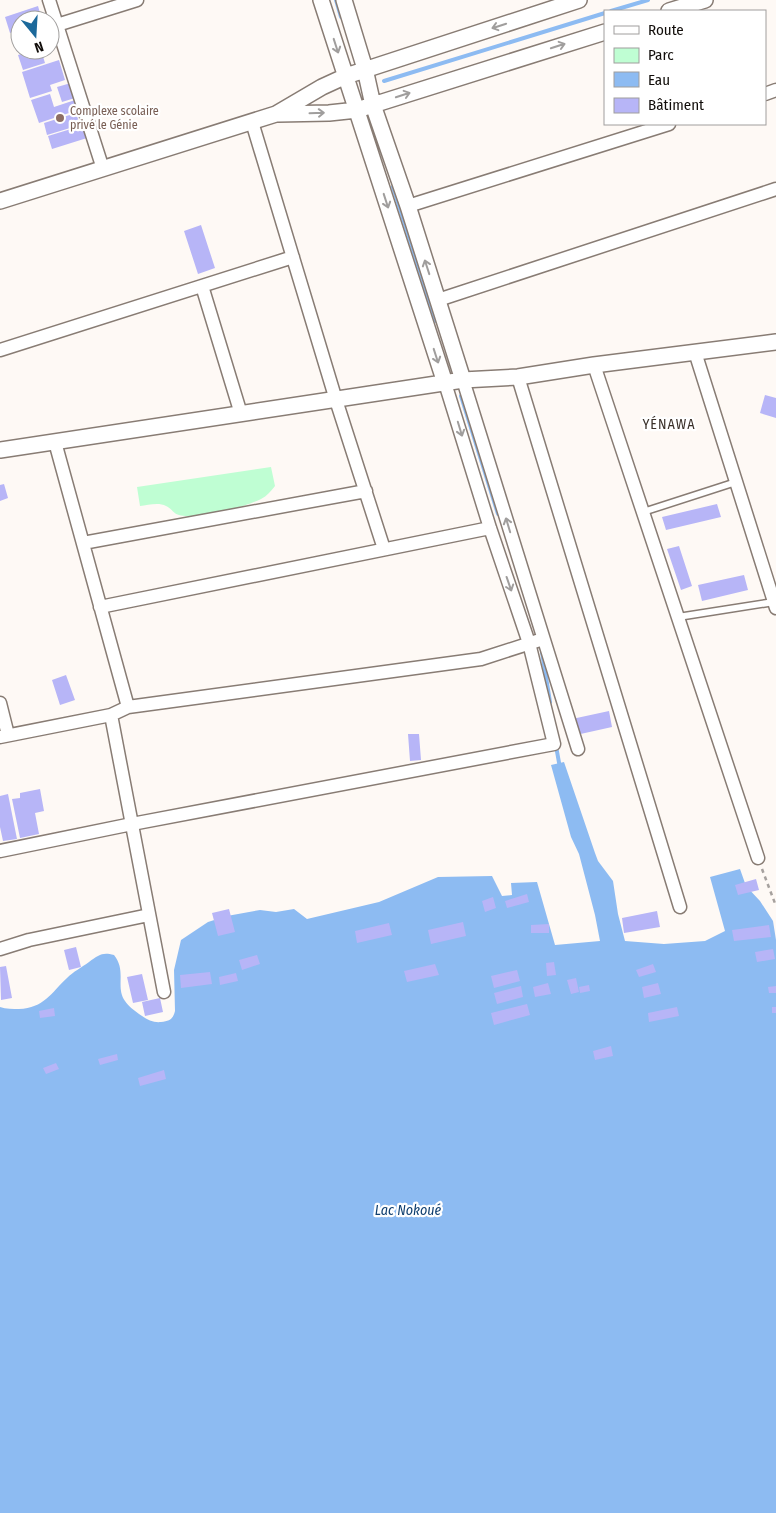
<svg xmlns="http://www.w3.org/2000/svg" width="776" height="1513" font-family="'Fira Sans Condensed',sans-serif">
<rect width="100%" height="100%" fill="#fef9f5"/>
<path fill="#bffed3" d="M271,467L275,486C271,491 267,496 261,499C246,507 195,520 179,515C174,514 171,508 166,506C159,502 148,505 140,506L137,487Z"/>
<path fill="#8dbbf2" d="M564,762L595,853L598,861L613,881L618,914L625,941L664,944L705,941L725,931L710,877L740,869L746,886L760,901L773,921L776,940V1513H0V1007C6,1009 13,1009 19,1009C44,1008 51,993 67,978C73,972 82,967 89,962C99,955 102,952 114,955C127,971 115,987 125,1001C128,1006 134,1010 139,1014C146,1019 153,1023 161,1022C170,1021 173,1019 175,1011L174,970L181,940L208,922L227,916L260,910L276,912L294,909L307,919L379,902L438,877L492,876L502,896L512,895L511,883L537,882L555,945L600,941L595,915L579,854L571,837L551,765Z"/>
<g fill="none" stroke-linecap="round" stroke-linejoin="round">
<path stroke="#8dbbf2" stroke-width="4" d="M336,0L341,17
M611,11L648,0
M384,81L605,13
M393,187L436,321
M461,396L498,514
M542,652L550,702
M556,746L560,768"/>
</g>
<path fill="#b7b5f7" d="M38,6L42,20H20V30L10,33L5,17Z
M50,28L55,41L50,42Z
M20,37V50H25L18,52L14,39Z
M34,50H41L45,63L23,70L18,55Z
M59,60L65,80L50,85L52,91L30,98L22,72Z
M71,83L75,98L62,102L57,87Z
M50,94L54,107L75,100L78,110L39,123L31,100Z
M76,113L80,125L47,135L44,123Z
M84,125L87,138L52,149L48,136Z
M201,225L215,268L198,274L184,231Z
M765,395L776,398V418L760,413Z
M4,484L8,498L0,501V485Z
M717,504L721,517L666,530L662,517Z
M679,546L692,586L681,590L667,549Z
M744,575L748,590L702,601L698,585Z
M66,675L75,700L60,705L52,680Z
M609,711L612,727L576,735L572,719Z
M408,734H419L421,760L410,761Z
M40,789L44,811L35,813L39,834L20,838L12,799L20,798V793Z
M8,794L17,839L3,841L0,827V796Z
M756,879L759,890L738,895L735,885Z
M527,894L529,902L507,908L505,901Z
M493,897L496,908L485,912L482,901Z
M229,909L235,932L218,936L212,913Z
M657,911L660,927L624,933L622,918Z
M463,922L466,936L431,944L428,930Z
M389,923L392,935L357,943L355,931Z
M549,924V933H531V925Z
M769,925L771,937L734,941L732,930Z
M76,947L81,967L69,970L64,950Z
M773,949L775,959L757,962L755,952Z
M257,955L260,964L242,970L239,960Z
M554,962L556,975L547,976L546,963Z
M435,964L439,975L407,982L404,971Z
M653,964L656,972L639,977L636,970Z
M6,966L12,998L1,1000L0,967Z
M517,970L520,981L494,988L491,976Z
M210,972L212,984L181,988L180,975Z
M236,973L238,981L220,985L219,977Z
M142,974L148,1000L133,1003L127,977Z
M576,978L579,992L571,994L567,980Z
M548,983L551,994L535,997L533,987Z
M658,983L661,994L644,998L642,987Z
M589,985L590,991L580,993L579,987Z
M521,986L523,997L497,1004L494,993Z
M776,986V993H769L768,987Z
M160,998L163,1012L145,1016L142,1002Z
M527,1004L530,1015L494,1025L491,1013Z
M677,1007L679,1016L649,1022L648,1013Z
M772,1007H776V1013H772Z
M54,1008L55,1016L40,1018L39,1011Z
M611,1046L613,1056L595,1060L593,1051Z
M117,1054L118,1060L100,1065L98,1059Z
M56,1063L59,1069L46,1074L43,1068Z
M164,1070L166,1079L140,1086L138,1078Z"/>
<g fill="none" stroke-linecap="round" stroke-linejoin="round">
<defs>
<path id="service" d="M643,512L736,482
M678,617L774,602"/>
<path id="minor" d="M49,0L103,169
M57,25L137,0
M765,94L776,90
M252,122L336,400L384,549
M408,206L669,124
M202,286L241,414
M438,300L776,189
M0,350L293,257
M695,352L776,608
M594,365L758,858
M518,377L680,907
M463,380L578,749
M55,442L128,707
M83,543L366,491
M100,607L490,528
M0,703L8,735
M111,715L164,992
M0,737L111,715L128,707L481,659L543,639
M0,851L132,824L554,744L529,643L490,528L445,383
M0,949L29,940L149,915"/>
<path id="tertiary" d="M321,0L445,383
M344,0L365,69L373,105L408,206L463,380
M669,11L705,0
M278,114L329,113L357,110L605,32
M0,201L276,114L322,87L346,76L579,0
M0,450L463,380L518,377L594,365L776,342"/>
</defs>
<use href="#service" stroke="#887c74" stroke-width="9"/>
<use href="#minor" stroke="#887c74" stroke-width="15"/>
<use href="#tertiary" stroke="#887c74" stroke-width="18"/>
<path stroke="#a6a19e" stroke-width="2.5" stroke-dasharray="4 4" stroke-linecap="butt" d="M762,869L776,906"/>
<use href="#service" stroke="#fff" stroke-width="6"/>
<use href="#minor" stroke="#fff" stroke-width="12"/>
<use href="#tertiary" stroke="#fff" stroke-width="15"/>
</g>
<defs><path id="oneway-shaft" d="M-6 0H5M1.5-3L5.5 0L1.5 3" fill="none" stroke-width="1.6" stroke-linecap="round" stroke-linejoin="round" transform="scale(1.25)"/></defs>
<g stroke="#a09e9d">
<use href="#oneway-shaft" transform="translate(499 26) rotate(162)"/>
<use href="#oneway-shaft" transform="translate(336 46) rotate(72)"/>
<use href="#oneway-shaft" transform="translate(558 46) rotate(-18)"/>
<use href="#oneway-shaft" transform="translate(403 95) rotate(-18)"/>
<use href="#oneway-shaft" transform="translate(317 113) rotate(-2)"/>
<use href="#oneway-shaft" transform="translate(386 201) rotate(72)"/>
<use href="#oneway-shaft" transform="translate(427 267) rotate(-108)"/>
<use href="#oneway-shaft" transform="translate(436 356) rotate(72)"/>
<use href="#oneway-shaft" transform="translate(460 429) rotate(73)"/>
<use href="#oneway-shaft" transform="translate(508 525) rotate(-107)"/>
<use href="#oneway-shaft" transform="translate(509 584) rotate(71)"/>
</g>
<circle fill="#8d6e63" stroke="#fff" stroke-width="2" cx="60" cy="118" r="5"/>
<g text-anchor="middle" stroke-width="4.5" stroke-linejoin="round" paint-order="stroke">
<g font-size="12" fill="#785e54" stroke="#fff" text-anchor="start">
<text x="70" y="115">Complexe scolaire<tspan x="70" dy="14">privé le Génie</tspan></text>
</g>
<g font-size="14" letter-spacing="1" fill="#3a3029" stroke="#fff">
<text x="669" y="429">YÉNAWA</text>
</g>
<g font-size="14" font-style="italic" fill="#0e3e6f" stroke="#fff">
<text x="408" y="1215">Lac Nokoué</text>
</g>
</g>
<rect x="604" y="10" width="162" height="115" fill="#ffffff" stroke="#a09e9d"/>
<rect x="614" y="26" width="25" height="8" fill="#ffffff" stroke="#a09e9d"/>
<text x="648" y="35" font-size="15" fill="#110d0a">Route</text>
<rect x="614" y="48" width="25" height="15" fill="#bffed3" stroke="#a09e9d"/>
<text x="648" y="60" font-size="15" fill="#110d0a">Parc</text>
<rect x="614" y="72" width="25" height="15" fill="#8dbbf2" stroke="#a09e9d"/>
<text x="648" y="85" font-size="15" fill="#110d0a">Eau</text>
<rect x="614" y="98" width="25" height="15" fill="#b7b5f7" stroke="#a09e9d"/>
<text x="648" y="110" font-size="15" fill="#110d0a">Bâtiment</text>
<g transform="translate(35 35) rotate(162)"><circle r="24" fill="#ffffff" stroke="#a09e9d"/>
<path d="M0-4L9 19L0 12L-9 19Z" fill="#1c699b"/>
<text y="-8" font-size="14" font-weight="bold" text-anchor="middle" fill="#110d0a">N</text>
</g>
</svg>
